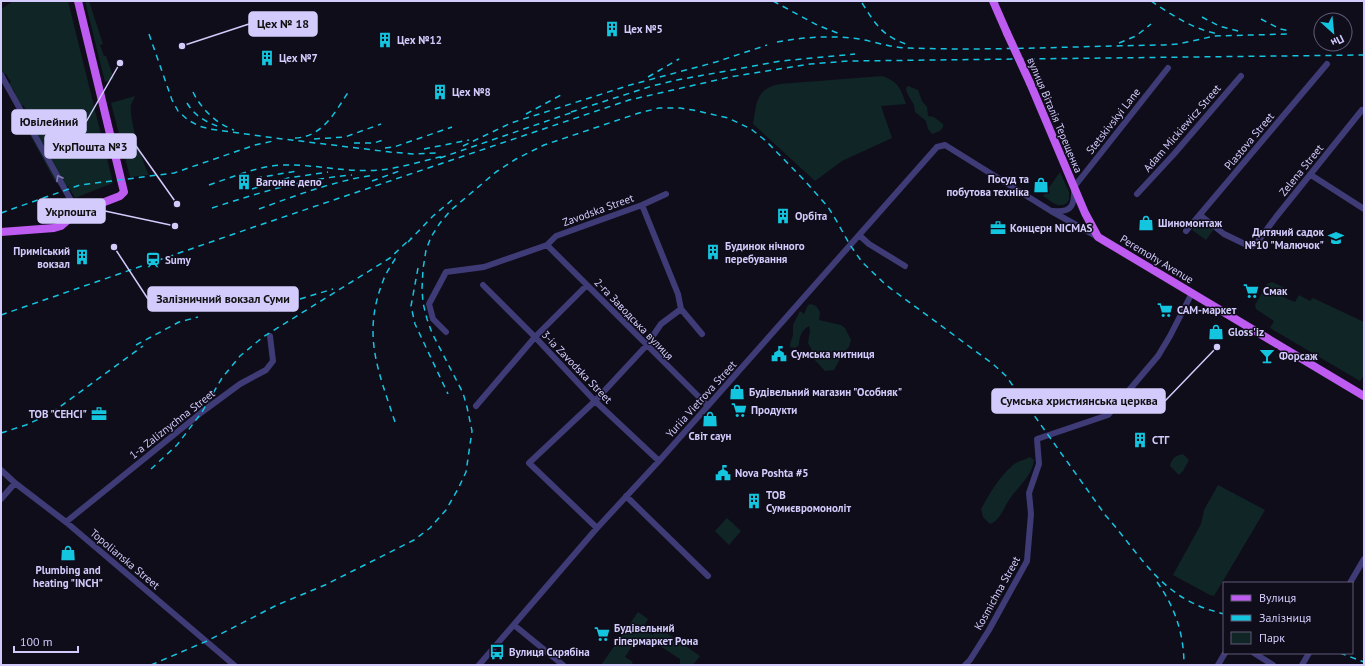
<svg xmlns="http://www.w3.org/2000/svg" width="1365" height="666" font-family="'PT Sans',sans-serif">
<rect width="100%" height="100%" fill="#100d1b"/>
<path fill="#102525" d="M13,1H68L113,183L75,198L68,186L61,187L55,181L30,135V131L32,129L37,130L23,105L20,106L15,97V92L8,85L11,82L6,74L1,75V6L3,8Z
M85,1H89L103,44L100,45L104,56H106L114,79L105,82Z
M882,76C898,81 901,89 906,104L881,106L892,138L842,161L815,181L753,124C757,103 755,89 780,84Z
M908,86L918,90L922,101L927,107L928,116L934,117L943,124V127L940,131L932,134L928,129L926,121L915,112L914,105L907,93L906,88Z
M135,96C134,99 132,102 131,105C129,120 142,161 149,175L130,177L111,103Z
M1060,172L1069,192V200L1067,203C1058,209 1051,201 1043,196Z
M1201,220L1214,229L1206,240L1192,230Z
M1272,282L1287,289L1283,297L1295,302L1299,295L1310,301L1313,298L1364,322V375L1360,381L1270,328L1274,321L1256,309L1255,305L1267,284Z
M811,304L816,306L820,312L819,320L841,325L845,328L851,340L849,347L844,352L834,370L825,371L812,357L813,352L808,343L810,331L809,326C801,330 799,338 799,345L795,348L790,347V344L793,335V325L800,311L804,314L808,305Z
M1183,454L1189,460L1183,471L1179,475L1170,466C1172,458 1175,456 1183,454Z
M1030,457L1034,460C1032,476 1019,486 1011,497C1005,505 1000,521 990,524L983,517L981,509C990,493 999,477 1013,465C1017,461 1025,460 1030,457Z
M1218,485L1265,510L1214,596L1210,595L1173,575L1201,524L1204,510Z
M727,518L741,531L729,545L715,531Z
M638,612L648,619L643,628L653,635L658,627L700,656L693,665H680V659L649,639L634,643L625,657L633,662L631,665H601Z"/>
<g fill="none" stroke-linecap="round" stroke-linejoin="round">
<path stroke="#3f3b76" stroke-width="6" d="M1,75L73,204L76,213
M1311,175L1364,209
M1137,194L1174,154L1241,76
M642,205L678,294L681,309L702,334
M1053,211C1072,213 1075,205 1074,187L1168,68
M1200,215L1224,234L1251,247L1256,244L1276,217L1362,110
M1186,231L1327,64
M859,235L869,244L905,266
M547,245L708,406
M483,285L535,337L595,401L659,461
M446,332L433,319L429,304L446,272L484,267L547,245L556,236L642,205L666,194
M476,406L535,337L587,285
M1,470L15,483L66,522L234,665
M626,496L708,576
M1,499L15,483
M66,522L202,412L240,384L266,370L273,361L270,336
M597,528L529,463L595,401L646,346L661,324L681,309
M1350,583L1364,559
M514,625L563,665
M1254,653L1273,665
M479,665L597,528L659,461L937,147L945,145L1051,211L1098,237
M965,665L970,660L989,630L1027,561L1031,514L1029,493L1039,464L1037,439L1108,415L1158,356L1170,336L1192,293
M1218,665L1225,653
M1302,665L1309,653"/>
<path stroke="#be5cf1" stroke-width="8" d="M993,1L1007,33
M1030,83L1085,213L1098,237L1364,396
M1,232L54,228L61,226L76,213L120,196L124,192L78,1"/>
<path stroke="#13c5df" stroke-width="1.5" stroke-dasharray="6 5" stroke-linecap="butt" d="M773,1L817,25L840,34
M1151,1C1172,15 1194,30 1219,34
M862,3C876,25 883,37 909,45
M1202,17L1219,26L1242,32
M1261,19L1280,29L1290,31
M149,34L172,100L178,111L188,120L199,126L210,129L267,137L390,152L413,154L438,153
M777,42C804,37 832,35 859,39C876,42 892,48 909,48C994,51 1079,46 1164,45L1178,44L1215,36L1289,34
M1119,43L1136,36L1151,24
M648,77L679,59
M193,92C201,109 217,124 234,130
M187,103C194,115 204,121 217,126
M571,112L652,86L677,80L781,61L855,54
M526,114L561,95
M295,138C323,137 335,112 349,91
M314,139L345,137L381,124
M354,143H374L386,139
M463,146L511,123L630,85L716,62L767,45
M385,148L394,147L452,127
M424,149L469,140
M440,158L576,111
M256,178L297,171
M372,181L402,170
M209,185C233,177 257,166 283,165C315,164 347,173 380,170C402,168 424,160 445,156
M252,189L288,178L328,172
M212,208C258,193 303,179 352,175
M259,209C297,195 334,181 374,175
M1,213L80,185L174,173L255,145L273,141
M408,242L433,216L452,200
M418,268L411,306L415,324L448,394
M300,299L333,289
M1,315L251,228L629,100L730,77L810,64L849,61L1364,55
M136,345L179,322L198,317
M395,422C378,370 362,335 383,281C386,272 393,263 398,254
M1,433L26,425L50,414L143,346
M151,469L177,445L202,412L222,378L240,356L263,337L390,258L411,238
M1157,582C1175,607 1184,634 1184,665
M1340,653L1364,662
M151,665L207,641L277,605L325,585L414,540L430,528L446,510L458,489L466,472L472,431L467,407L463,393L432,333L427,319L423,303L422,289L423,269L426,250L431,237L440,223L451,210L496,172L516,159L544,145L639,113L659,108H680L693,110L728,118L751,129L766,141L805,181L828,207L836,220L850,245L862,262L886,285L993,364L1006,376L1106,516C1134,547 1155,586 1195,604C1204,609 1214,611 1224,614"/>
<path stroke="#be5cf1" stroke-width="8" d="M1007,33L1030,83"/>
</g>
<defs><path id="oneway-chevron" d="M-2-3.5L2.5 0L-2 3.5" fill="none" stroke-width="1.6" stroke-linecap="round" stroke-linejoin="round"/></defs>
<use stroke="#817cb2" href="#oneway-chevron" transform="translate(59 178) rotate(-119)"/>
<defs>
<symbol id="building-bare" viewBox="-9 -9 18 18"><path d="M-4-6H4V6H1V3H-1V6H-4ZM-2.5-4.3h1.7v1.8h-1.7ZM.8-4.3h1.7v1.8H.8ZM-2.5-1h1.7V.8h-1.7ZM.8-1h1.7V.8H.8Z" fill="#13c5df" stroke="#100d1b" stroke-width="2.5" paint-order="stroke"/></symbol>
<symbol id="shop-bare" viewBox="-9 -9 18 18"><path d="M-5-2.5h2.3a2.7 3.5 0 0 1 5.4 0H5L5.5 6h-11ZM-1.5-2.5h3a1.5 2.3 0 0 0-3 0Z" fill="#13c5df" stroke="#100d1b" stroke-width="2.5" paint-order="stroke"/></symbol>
<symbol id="office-bare" viewBox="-9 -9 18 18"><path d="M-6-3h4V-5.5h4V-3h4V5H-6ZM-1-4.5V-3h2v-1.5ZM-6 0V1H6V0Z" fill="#13c5df" stroke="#100d1b" stroke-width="2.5" paint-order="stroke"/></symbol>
<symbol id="school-bare" viewBox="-9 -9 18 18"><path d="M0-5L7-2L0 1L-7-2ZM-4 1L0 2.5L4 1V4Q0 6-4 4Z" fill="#13c5df" stroke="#100d1b" stroke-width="2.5" paint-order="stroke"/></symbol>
<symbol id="station-bare" viewBox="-9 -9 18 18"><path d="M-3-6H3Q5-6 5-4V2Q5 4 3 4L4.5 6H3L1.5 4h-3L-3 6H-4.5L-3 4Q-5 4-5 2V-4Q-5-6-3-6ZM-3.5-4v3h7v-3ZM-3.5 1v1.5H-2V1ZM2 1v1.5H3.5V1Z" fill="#13c5df" stroke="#100d1b" stroke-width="2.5" paint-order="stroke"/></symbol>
<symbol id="supermarket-bare" viewBox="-9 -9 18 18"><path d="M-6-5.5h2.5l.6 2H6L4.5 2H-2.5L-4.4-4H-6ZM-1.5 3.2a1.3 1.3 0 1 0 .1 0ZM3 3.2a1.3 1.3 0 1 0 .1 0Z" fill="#13c5df" stroke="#100d1b" stroke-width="2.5" paint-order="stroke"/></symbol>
<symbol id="civic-bare" viewBox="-9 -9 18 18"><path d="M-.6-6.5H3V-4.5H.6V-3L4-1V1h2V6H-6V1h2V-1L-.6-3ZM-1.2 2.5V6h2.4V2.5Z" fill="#13c5df" stroke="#100d1b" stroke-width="2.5" paint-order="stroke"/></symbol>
<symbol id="bar-bare" viewBox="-9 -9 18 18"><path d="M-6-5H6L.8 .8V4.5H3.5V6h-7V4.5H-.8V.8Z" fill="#13c5df" stroke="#100d1b" stroke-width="2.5" paint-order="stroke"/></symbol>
<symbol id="bus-bare" viewBox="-9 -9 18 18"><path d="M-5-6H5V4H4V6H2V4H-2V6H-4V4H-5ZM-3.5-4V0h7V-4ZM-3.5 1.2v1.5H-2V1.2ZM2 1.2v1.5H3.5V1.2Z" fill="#13c5df" stroke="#100d1b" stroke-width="2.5" paint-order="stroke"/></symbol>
</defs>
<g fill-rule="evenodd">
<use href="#building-bare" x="601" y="18" width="22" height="22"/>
<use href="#building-bare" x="374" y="29" width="22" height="22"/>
<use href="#building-bare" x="256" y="47" width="22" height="22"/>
<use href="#building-bare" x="429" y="81" width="22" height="22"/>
<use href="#building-bare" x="233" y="171" width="22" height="22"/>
<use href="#shop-bare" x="1030" y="174" width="22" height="22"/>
<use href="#building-bare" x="772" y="205" width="22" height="22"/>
<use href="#shop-bare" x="1135" y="212" width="22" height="22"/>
<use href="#office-bare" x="987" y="217" width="22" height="22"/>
<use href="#school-bare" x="1325" y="227" width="22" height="22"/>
<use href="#building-bare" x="702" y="241" width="22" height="22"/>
<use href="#building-bare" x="71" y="246" width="22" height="22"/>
<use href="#station-bare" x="142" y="249" width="22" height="22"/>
<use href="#supermarket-bare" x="1240" y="280" width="22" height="22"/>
<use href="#supermarket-bare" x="1154" y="299" width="22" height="22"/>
<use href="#shop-bare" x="1205" y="321" width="22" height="22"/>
<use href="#civic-bare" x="768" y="343" width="22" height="22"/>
<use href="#bar-bare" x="1256" y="345" width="22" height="22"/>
<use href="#shop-bare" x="726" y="381" width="22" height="22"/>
<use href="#supermarket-bare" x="728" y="399" width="22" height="22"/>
<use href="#office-bare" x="88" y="403" width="22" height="22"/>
<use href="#shop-bare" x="699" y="408" width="22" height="22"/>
<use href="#building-bare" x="1129" y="429" width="22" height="22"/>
<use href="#civic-bare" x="712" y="462" width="22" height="22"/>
<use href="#building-bare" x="743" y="490" width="22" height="22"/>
<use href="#shop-bare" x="57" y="542" width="22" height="22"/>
<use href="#supermarket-bare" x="591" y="623" width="22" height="22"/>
<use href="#bus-bare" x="486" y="641" width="22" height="22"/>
</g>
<g text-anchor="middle" stroke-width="3" stroke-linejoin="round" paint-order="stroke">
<g font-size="11" font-weight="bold" fill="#d2cbfb" stroke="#100d1b" text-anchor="start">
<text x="624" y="33">Цех №5</text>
<text x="397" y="44">Цех №12</text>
<text x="279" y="62">Цех №7</text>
<text x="452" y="96">Цех №8</text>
<text x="1029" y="183" text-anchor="end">Посуд та<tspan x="1029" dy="13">побутова техніка</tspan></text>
<text x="256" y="186">Вагонне депо</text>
<text x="795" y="220">Орбіта</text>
<text x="1158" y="227">Шиномонтаж</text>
<text x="1010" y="232">Концерн NICMAS</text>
<text x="1324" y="236" text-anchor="end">Дитячий садок<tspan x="1324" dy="13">№10 "Малючок"</tspan></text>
<text x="725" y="250">Будинок нічного<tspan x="725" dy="13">перебування</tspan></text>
<text x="70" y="255" text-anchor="end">Приміський<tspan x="70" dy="13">вокзал</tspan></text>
<text x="165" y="264">Sumy</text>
<text x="1263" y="295">Смак</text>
<text x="1177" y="314">САМ-маркет</text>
<text x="1228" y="336">Gloss'iz</text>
<text x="791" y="358">Сумська митниця</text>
<text x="1279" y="360">Форсаж</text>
<text x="749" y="396">Будівельний магазин "Особняк"</text>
<text x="751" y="414">Продукти</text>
<text x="87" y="418" text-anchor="end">ТОВ "СЕНСІ"</text>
<text x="710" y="440" text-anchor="middle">Світ саун</text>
<text x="1152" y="444">СТГ</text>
<text x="735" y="477">Nova Poshta #5</text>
<text x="766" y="499">ТОВ<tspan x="766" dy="13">Сумиєвромоноліт</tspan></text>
<text x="68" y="574" text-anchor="middle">Plumbing and<tspan x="68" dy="13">heating "INCH"</tspan></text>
<text x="614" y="632">Будівельний<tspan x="614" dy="13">гіпермаркет Рона</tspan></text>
<text x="509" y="656">Вулиця Скрябіна</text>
</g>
<g font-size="11" fill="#d2cbfb" stroke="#100d1b">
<text transform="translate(1055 115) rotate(67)" y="4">вулиця Віталія Терещенка</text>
<text transform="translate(1113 121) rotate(-52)" y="4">Stetskivskyi Lane</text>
<text transform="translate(1182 128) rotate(-49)" y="4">Adam Mickiewicz Street</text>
<text transform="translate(1249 141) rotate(-50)" y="4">Plastova Street</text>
<text transform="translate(1301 170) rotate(-51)" y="4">Zelena Street</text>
<text transform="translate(598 210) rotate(-20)" y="4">Zavodska Street</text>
<text transform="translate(1157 259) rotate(31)" y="4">Peremohy Avenue</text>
<text transform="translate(634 319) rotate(46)" y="4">2-га Заводська вулиця</text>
<text transform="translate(577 367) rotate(46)" y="4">3-ia Zavodska Street</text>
<text transform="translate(701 399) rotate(-48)" y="4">Yuriia Vietrova Street</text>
<text transform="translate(172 424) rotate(-38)" y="4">1-a Zaliznychna Street</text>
<text transform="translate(125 559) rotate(40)" y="4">Topolianska Street</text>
<text transform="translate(997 593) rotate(-61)" y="4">Kosmichna Street</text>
</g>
</g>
<path fill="none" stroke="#d2cbfb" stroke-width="1.5" d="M182 46L249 24M120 63L86 122M177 204L136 146M175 226L105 211M114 247L148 299M1217 347L1165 401"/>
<g fill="#d2cbfb" stroke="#100d1b" stroke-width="1.5">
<circle cx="182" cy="46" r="4"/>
<circle cx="120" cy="63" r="4"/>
<circle cx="177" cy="204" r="4"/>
<circle cx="175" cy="226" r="4"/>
<circle cx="114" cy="247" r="4"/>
<circle cx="1217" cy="347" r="4"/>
</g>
<g fill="#d2cbfb" stroke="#d2cbfb" stroke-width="1.5">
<rect x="249" y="12" width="68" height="24" rx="4"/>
<rect x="12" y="110" width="74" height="24" rx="4"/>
<rect x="45" y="134" width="91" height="24" rx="4"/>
<rect x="38" y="199" width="67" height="24" rx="4"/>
<rect x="148" y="287" width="150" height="24" rx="4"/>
<rect x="992" y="389" width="173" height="24" rx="4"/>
</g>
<g font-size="12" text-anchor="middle" font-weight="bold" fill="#111">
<text x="283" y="28">Цех № 18</text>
<text x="49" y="126">Ювілейний</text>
<text x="90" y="151">УкрПошта №3</text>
<text x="71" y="216">Укрпошта</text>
<text x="223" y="303">Залізничний вокзал Суми</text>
<text x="1079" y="405">Сумська християнська церква</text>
</g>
<rect width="1365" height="666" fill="none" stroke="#d2cbfb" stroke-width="4"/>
<rect x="1223" y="582" width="130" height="72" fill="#100d1b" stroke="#5e5975"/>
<rect x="1231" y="595" width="20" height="6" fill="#be5cf1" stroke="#5e5975"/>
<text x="1259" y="602" font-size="12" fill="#d2cbfb">Вулиця</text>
<rect x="1231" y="615" width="20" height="6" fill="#13c5df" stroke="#5e5975"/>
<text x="1259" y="622" font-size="12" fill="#d2cbfb">Залізниця</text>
<rect x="1231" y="632" width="20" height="12" fill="#102525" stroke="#5e5975"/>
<text x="1259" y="642" font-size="12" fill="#d2cbfb">Парк</text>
<g transform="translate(1333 32) rotate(153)"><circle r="19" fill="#100d1b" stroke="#5e5975"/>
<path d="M0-3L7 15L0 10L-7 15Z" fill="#13c5df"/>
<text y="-6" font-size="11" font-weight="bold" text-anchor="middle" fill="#d2cbfb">Пн</text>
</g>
<path d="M14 646v6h64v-6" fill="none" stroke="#d2cbfb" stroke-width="2"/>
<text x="20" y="646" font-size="12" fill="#d2cbfb" stroke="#100d1b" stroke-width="3" paint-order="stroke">100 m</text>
</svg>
